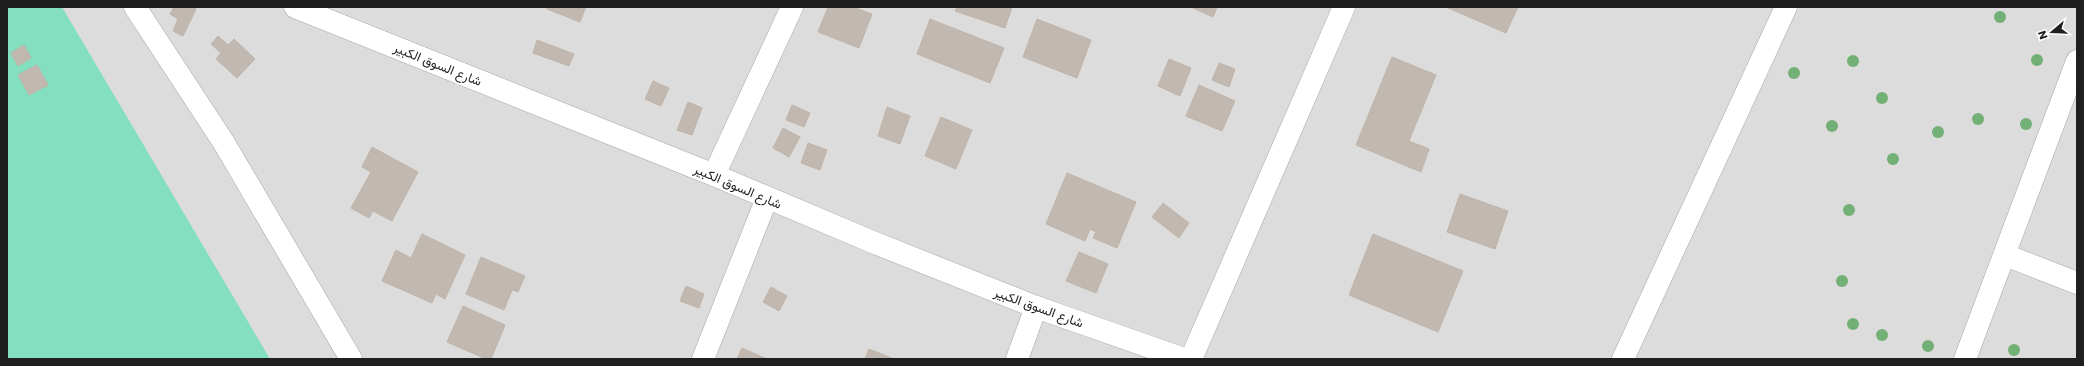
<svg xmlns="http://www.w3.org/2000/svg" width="2084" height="366" font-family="Poppins,Vazirmatn,sans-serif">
<rect width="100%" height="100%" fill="#f0ede5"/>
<path fill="#dddcdc" d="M7,7H2077V359H7Z"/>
<path fill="#83dfbf" d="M7,7H62L270,359H7Z"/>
<path fill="#c0b8b1" stroke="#c1b4a7" d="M174,7H193L196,9L183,36L173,31L178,19L170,14Z
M548,7H586L580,22L547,9Z
M828,7H853L872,14L859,48L818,32Z
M957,7H1012L1005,28L955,11Z
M1191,7H1217L1213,17Z
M1446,7H1518L1506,33Z
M930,19L1004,48L990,83L917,54Z
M1037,19L1091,40L1077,78L1023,57Z
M218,36L228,45L234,39L255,59L237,78L216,59L221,53L211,44Z
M537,40L574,54L569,66L533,53Z
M24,45L31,58L18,66L11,53Z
M1392,57L1436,75L1409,141L1429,149L1421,172L1356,145Z
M1169,59L1191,68L1180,96L1158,86Z
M1219,63L1235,69L1229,87L1212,80Z
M37,65L48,85L29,95L18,75Z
M653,81L669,88L661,106L645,99Z
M1199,85L1235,101L1222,131L1186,116Z
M688,102L702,108L692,135L677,130Z
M792,105L810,113L804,127L786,120Z
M887,107L910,116L900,144L878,136Z
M941,117L972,130L956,169L925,156Z
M783,128L800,137L789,157L773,148Z
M808,143L827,150L820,170L801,163Z
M372,147L418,172L392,221L373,211L369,218L351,208L371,172L362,167Z
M1067,173L1136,202L1117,248L1093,238L1096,232L1090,229L1085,241L1046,224Z
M1460,194L1508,211L1495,249L1447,232Z
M1163,203L1189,223L1179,238L1152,217Z
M422,234L465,255L445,299L436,294L432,303L382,281L396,250L411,258Z
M1373,234L1463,271L1438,332L1349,295Z
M1079,252L1108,264L1096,293L1066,281Z
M481,257L525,276L518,292L512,290L504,310L466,294Z
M686,286L704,294L699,308L680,301Z
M771,287L787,296L779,311L763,302Z
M463,306L505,325L491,359H486L447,342Z
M742,348L767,359H737Z
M869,349L894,359H865Z"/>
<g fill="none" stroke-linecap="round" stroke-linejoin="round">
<defs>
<path id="minor" d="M135,7L224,143L351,359
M714,175L792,7
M2005,255L2077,283
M703,359L767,198
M1017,359L1036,307
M1191,359L1344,7
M1623,359L1786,7
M1965,359L2077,61"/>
<path id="tertiary" d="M295,7L714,175L875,243L1036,307L1184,359"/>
</defs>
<use href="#minor" stroke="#a6a6a6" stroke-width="23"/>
<use href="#tertiary" stroke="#a6a6a6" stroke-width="23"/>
<use href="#minor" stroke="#fff" stroke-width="22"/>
<use href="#tertiary" stroke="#fff" stroke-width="22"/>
</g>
<g fill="#73b075">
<circle cx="2000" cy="17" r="6"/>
<circle cx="2037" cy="60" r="6"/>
<circle cx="1853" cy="61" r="6"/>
<circle cx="1794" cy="73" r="6"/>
<circle cx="1882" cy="98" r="6"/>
<circle cx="1978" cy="119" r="6"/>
<circle cx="2026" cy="124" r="6"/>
<circle cx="1832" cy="126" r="6"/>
<circle cx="1938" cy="132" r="6"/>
<circle cx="1893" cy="159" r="6"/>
<circle cx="1849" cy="210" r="6"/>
<circle cx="1842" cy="281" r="6"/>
<circle cx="1853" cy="324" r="6"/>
<circle cx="1882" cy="335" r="6"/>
<circle cx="1928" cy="346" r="6"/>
<circle cx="2014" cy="350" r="6"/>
</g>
<g text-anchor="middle" stroke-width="4" stroke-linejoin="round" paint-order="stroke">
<g font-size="13" fill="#1f1f1f" stroke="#fff">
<text transform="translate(438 64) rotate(22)" y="5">شارع السوق الكبير</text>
<text transform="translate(738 186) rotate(23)" y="5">شارع السوق الكبير</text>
<text transform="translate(1039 307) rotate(20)" y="5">شارع السوق الكبير</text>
</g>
</g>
<rect width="2084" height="366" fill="none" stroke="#1f1f1f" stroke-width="16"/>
<g transform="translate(2052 32) rotate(251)" stroke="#ffffff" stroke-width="3" paint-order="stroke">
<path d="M0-3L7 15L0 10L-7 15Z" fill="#1f1f1f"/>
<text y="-6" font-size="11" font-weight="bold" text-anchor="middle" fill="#1f1f1f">N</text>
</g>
</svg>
